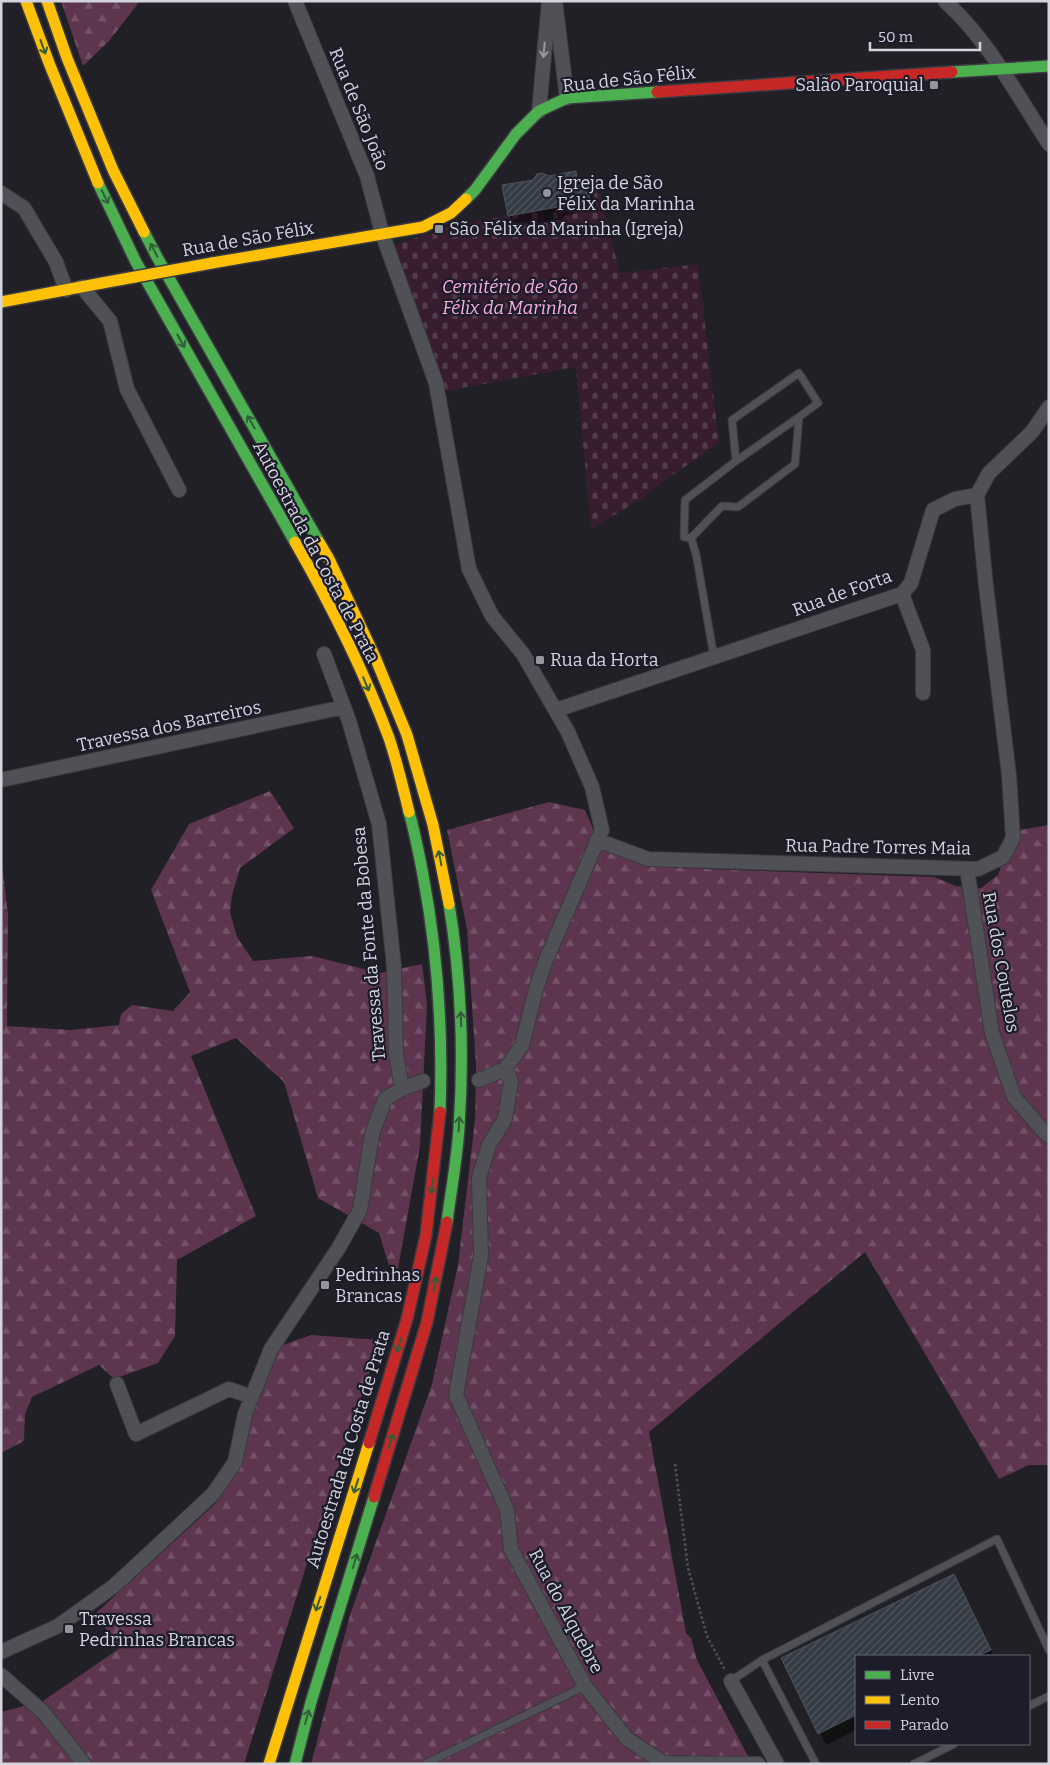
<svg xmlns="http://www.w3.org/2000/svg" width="1050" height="1765" font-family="Bitter,serif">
<defs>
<pattern id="forest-firs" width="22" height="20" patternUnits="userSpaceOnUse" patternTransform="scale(1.25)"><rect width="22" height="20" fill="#5d354f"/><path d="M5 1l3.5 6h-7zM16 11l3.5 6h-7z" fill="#735168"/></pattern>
<pattern id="cemetery-stones" width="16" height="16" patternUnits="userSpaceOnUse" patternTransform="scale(1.25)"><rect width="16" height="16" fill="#371d2f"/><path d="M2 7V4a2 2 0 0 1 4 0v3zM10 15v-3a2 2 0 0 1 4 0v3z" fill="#533d4d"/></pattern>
<pattern id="building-hatch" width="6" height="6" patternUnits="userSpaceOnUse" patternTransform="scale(1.25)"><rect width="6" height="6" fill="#343b45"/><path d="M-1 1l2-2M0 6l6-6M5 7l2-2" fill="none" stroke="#50565f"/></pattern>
</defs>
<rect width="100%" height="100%" fill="#202026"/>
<path fill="url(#forest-firs)" d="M61,1H140L109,41L83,66Z
M270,791L294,828L240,868L232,895L230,912L237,937L253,961L312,956L380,973L422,964L427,1004L420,1146L395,1285L379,1233L318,1198L284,1082L236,1038L191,1056L256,1216L177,1260L175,1336L158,1363L114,1379L99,1365L32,1397L25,1414L24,1441L1,1453V854L8,915L7,1026L71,1030L119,1025L121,1014L132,1005L173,1011L190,992L151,890L189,824Z
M549,802L585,810L595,833L628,860L704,869L934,877L956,886L981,888L998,875L1006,852L1020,830L1049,825V1465H1029L999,1479L865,1252L649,1432L686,1633L691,1638L697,1660L752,1764H311L350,1615L432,1384L458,1265L475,1120L476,1066L467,929L447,830Z
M311,1335L380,1340L314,1541L244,1764H1V1712L43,1701L120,1648L95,1614L216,1503L229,1457L236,1422L255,1374L272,1349Z"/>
<path fill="url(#cemetery-stones)" d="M598,187L620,273L698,264L719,443L661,483L646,496L591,529L576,367L446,391L393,253L394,245L399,243L457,225L543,209L545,220L549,223L552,222L554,218L552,208L558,207V204L590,198L589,188Z"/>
<path fill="#0007" d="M575,173L580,180L587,179L594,191L596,209L564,216V219L516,227L509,215L533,181Z
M960,1587L994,1656H856V1730L826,1745L783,1658Z"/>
<path fill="url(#building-hatch)" stroke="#505358" d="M576,171L577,179L587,178L590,198L558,204V207L508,216L502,185L533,180L537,174L542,173L549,176Z
M954,1574L991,1650L977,1656H856V1715L818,1734L781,1658Z"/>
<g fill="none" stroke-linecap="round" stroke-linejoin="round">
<defs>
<path id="lane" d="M691,538L684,537L685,500L736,461L799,417
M714,657L696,554L691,538L722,506L738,507L795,464L799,417L818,403L799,373L732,420L736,461
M762,1660L816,1764
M731,1681L762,1660L997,1539L1049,1650
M1029,1706L1049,1696
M425,1764L585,1686
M914,1764L954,1744"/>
<path id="street" d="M295,1L367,176L382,233L436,383L469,569L492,616L523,654L568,732L592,787L602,830L546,960L536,989L522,1045L505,1069L479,1080
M555,1L567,98
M945,1C989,41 1017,95 1049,144
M539,111L549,1
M1,193L24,208L56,262L66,290
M82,287L110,321L127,389L179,490
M977,495L989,473L1032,432L1049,407
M902,594L923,650V693
M324,654L349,721L379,824L394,967L396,1053L402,1089
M556,710L902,594L911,583L933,510L955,499L977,495
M1,780L344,707
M597,840L648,859L978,869L1003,857L1013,838L1009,775L986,586L977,495
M967,869L992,1033L1014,1097L1046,1134L1049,1136
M505,1069L511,1081L505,1119L489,1145L479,1178L481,1256L456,1395L507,1510L511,1549L585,1686L627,1739L664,1763L758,1764
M117,1384L136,1434L229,1389L252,1397
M1,1652L58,1626L114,1586L213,1494L235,1462L245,1414L271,1349L338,1249L360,1210L372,1134L385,1099L402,1089L423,1081
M1,1675L44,1713L84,1764
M731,1681L777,1764"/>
<path id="fast" d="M952,72L1049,66
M98,183L136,262L295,542
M466,199L475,190L516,134L539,111L567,98L657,92
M144,232L157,257L319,542
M409,812C415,833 419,854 423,875C438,954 443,1032 440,1112
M447,1222C451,1191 457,1159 459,1128C464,1054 461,977 449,904
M295,1764L311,1702L374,1497"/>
<path id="slow" d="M26,1L49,63L98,183
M47,1L67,58L113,170L144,232
M212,263L423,227L451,213L466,199
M1,302L102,283
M295,542C331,605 364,671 389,738C397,762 403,787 409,812
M319,542L329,559L375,657L407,735L433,825L449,904
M269,1764L369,1443"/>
<path id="jam" d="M657,92L952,72
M369,1443L407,1319L426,1235L440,1112
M374,1497L427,1322L447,1222"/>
</defs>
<use href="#lane" stroke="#3a3a40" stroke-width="9"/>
<use href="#street" stroke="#3a3a40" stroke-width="16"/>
<use href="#fast" stroke="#3a3a40" stroke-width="14"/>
<use href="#slow" stroke="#3a3a40" stroke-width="14"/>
<use href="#jam" stroke="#3a3a40" stroke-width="14"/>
<path stroke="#535357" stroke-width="2.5" stroke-dasharray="2.5 2.5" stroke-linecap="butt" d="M675,1464L688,1568L707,1636L725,1670"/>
<use href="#lane" stroke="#505156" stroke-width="7"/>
<use href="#street" stroke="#505156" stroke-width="14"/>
<use href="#fast" stroke="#4caf50" stroke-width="11"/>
<use href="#slow" stroke="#ffc107" stroke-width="11"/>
<use href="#jam" stroke="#c62828" stroke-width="11"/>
<defs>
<path id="slow-bridge" d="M102,283L212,263"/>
</defs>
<use href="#slow-bridge" stroke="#3a3a40" stroke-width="14" stroke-linecap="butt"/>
<use href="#slow-bridge" stroke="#ffc107" stroke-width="11"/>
</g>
<defs><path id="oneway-shaft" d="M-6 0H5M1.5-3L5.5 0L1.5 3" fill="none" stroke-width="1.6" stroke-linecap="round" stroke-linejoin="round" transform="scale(1.25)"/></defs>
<g stroke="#325e3b">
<use href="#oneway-shaft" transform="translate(43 47) rotate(70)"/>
<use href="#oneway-shaft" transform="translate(105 197) rotate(64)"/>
<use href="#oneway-shaft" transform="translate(154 250) rotate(-117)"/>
<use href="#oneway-shaft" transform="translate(181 341) rotate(61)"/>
<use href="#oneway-shaft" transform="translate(251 422) rotate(-120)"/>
<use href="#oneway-shaft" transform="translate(366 684) rotate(67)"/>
<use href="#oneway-shaft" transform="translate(440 858) rotate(-101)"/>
<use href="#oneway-shaft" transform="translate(461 1019) rotate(-92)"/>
<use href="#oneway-shaft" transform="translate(459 1124) rotate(-87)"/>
<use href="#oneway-shaft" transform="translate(432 1186) rotate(97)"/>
<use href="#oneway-shaft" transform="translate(435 1284) rotate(-78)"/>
<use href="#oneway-shaft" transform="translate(399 1345) rotate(108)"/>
<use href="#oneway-shaft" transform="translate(391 1441) rotate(-73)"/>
<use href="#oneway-shaft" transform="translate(356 1486) rotate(108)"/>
<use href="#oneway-shaft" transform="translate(355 1561) rotate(-73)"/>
<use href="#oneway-shaft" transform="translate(318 1604) rotate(108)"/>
<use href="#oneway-shaft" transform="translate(307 1717) rotate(-75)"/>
</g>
<use stroke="#9899a0" href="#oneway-shaft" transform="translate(544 50) rotate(95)"/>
<g fill="#94959d" stroke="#1c1c2a" stroke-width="2">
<rect x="929" y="80" width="10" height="10" rx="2.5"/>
<circle cx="547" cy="193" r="5"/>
<rect x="434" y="224" width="10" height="10" rx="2.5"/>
<rect x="535" y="655" width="10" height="10" rx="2.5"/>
<rect x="320" y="1280" width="10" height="10" rx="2.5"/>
<rect x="64" y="1624" width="10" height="10" rx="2.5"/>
</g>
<g text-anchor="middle" stroke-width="4.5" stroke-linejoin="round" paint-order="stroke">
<g font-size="18" fill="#d3d4dd" stroke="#1c1c2a">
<text transform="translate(629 79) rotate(-6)" y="6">Rua de São Félix</text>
<text transform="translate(359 109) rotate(68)" y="6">Rua de São João</text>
<text transform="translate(248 239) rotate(-10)" y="6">Rua de São Félix</text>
<text transform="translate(316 552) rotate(62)" y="6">Autoestrada da Costa de Prata</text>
<text transform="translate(842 593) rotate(-20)" y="6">Rua de Forta</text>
<text transform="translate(169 726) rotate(-12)" y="6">Travessa dos Barreiros</text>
<text transform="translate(878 847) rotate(1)" y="6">Rua Padre Torres Maia</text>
<text transform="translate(369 944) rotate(-95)" y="6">Travessa da Fonte da Bobesa</text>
<text transform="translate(1001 962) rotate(80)" y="6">Rua dos Coutelos</text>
<text transform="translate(348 1449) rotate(-73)" y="6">Autoestrada da Costa de Prata</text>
<text transform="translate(566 1611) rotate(62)" y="6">Rua do Alquebre</text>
</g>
<g font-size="18" fill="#d3d4dd" stroke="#1c1c2a" text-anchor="start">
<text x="924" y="91" text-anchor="end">Salão Paroquial</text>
<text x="557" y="189">Igreja de São<tspan x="557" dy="21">Félix da Marinha</tspan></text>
<text x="449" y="235">São Félix da Marinha (Igreja)</text>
<text x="550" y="666">Rua da Horta</text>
<text x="335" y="1281">Pedrinhas<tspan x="335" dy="21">Brancas</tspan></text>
<text x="79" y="1625">Travessa<tspan x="79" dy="21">Pedrinhas Brancas</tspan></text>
</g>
<g font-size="18" font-style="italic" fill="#fbaedc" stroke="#1c1c2a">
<text x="510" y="293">Cemitério de São<tspan x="510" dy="21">Félix da Marinha</tspan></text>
</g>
</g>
<rect width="1050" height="1765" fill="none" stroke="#d3d4dd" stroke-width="5"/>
<rect x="855" y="1655" width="175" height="90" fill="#1c1c2a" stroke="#656672"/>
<rect x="865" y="1671" width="25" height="8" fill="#4caf50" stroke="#656672"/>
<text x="900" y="1680" font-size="15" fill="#d3d4dd">Livre</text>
<rect x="865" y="1696" width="25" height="8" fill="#ffc107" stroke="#656672"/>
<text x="900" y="1705" font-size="15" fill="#d3d4dd">Lento</text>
<rect x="865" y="1721" width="25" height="8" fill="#c62828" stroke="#656672"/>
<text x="900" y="1730" font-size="15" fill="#d3d4dd">Parado</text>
<path d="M870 42v8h110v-8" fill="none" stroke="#d3d4dd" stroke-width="2.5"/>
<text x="878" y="42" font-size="15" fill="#d3d4dd" stroke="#1c1c2a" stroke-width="4" paint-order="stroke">50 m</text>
</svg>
